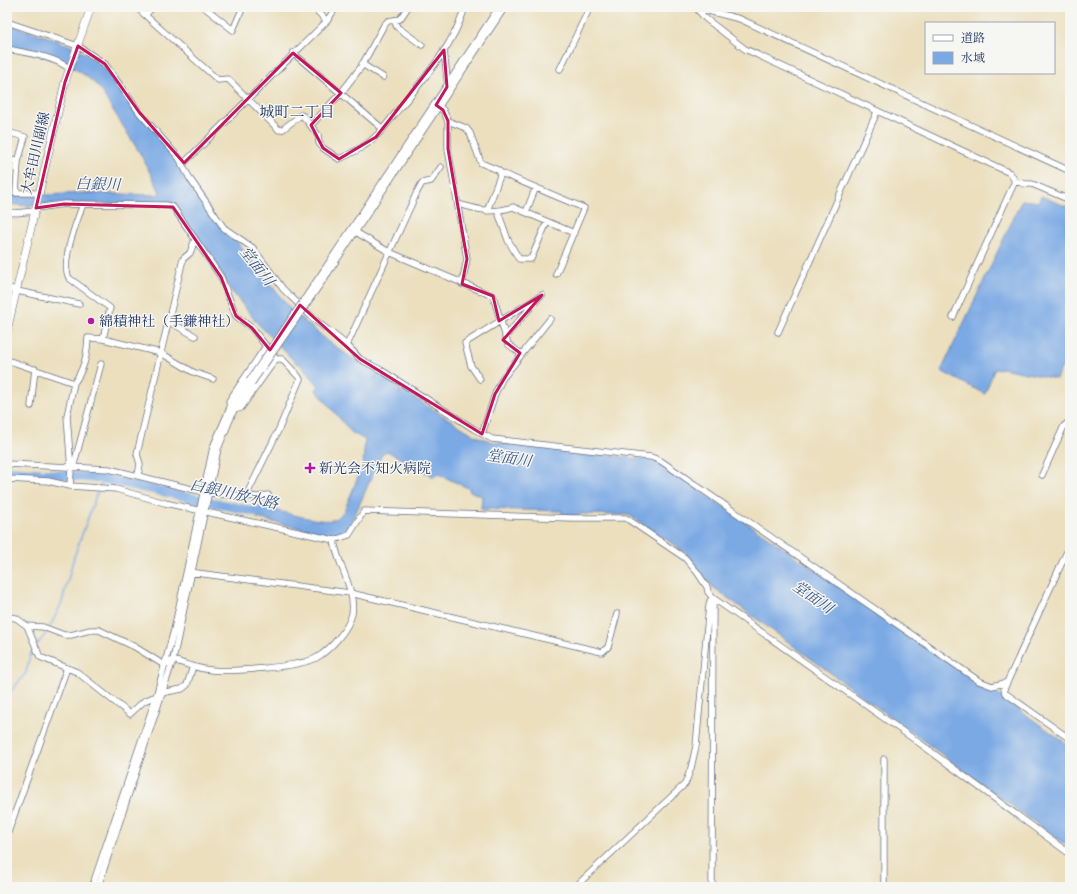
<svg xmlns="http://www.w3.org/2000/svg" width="1077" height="894" font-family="'Gentium Book Plus','Noto Serif JP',serif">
<rect width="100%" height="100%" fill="#f6f6f2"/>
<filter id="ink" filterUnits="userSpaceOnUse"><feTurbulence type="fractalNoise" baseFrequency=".025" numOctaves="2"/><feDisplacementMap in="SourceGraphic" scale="8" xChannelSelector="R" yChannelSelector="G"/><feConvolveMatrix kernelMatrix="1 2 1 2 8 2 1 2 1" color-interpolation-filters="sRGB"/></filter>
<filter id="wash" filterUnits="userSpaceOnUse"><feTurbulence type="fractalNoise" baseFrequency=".012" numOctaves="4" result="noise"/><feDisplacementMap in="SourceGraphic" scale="16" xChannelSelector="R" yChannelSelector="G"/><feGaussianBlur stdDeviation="0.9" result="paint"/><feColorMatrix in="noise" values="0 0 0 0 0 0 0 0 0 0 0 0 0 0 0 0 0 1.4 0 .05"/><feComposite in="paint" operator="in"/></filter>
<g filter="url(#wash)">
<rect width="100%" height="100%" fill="#ebdfbe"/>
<path fill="#7aa9e4" stroke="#4a6ca1" d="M7,24C40,35 77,43 103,67L176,157L223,231L229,238L236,241L291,310L329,342L356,361L378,374L374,381L379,374L401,390L399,394L403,391L476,436L493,442L657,461L985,687L987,691L997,694L1070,746V843L1067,846L713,587L685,552L629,515L579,514L578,516L562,515V511L481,509L482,496L469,491L470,489L438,474L434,477L387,451L383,453L379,460L350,526L341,534L333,536L257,518L258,515L255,514L256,508L258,509L259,506L268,509L266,505L270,509C283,512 321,523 331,520C337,519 340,515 344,511L363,465L365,440L351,432L316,390L319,386L299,363L297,364L259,325L233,293L220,271L173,203L44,204L31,206L7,204V195L32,196L81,193L157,195L160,192L141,155L100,89C74,60 42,57 7,47Z
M1041,196L1070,208V360L1065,361L1056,379L1002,368L994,370L985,394L941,371L1022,200L1039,202Z"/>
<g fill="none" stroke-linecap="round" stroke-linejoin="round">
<path stroke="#7aa9e4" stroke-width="1.5" d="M100,487L104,479
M50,627L62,602L74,557L98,490
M37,645L48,631
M7,696L26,673L30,655L35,648"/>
<path stroke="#7aa9e4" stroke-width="9" d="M7,470L104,479L266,514"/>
</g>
</g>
<g filter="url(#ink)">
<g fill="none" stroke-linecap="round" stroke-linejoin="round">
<defs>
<path id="minor" d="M136,7L218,80L228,79L279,130L283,129L301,115L303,116L318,135L319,143L323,148L339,159C352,153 365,147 375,137C384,129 391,118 399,109C424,79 454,45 465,7
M204,7L233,30L243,7
M313,7L327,21
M693,7L740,19L1070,171
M697,9L705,18L745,49L1010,173L1015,181L1025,184H1032L1070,200
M146,14L153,7
M394,20L397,27L422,45
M7,22L78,46L105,64L139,112L179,158L190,179L224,228L253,248L283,289L315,320L347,345L360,359L381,370L474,429L492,439L651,457L661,461L979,681L992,686L1005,683
M7,49C27,53 54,56 70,69
M444,50L448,87
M293,53L383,129
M362,64L383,77
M560,69L590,7
M438,106L443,110L448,121V149L467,259L462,284
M448,121L466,128L470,133L481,163L498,170L501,173L584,208L556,274
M311,125L341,93L361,67L384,25L388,21L400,19L408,7
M7,132L25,137L18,162L16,193H40
M7,159L18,162
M182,165L327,21L336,7
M458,204C480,210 491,214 513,207L574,233
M36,208L64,204L167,205L173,207L221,277L236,316L252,328L276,359H282L298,376L300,379L279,429L247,494
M487,211L501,173
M7,212C17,215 26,210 35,212
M498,212L508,240L519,259H531L547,222
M526,212L536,187
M354,231L389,252L493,296L508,344L520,353
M324,270L499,7
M328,273L505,7
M17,291L79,304
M953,317L1015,181
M168,321L195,336
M778,332L877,112
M505,337L537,300
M103,339L161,353L193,372L213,379
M347,345L417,192L422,183L431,181L441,167
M7,360L74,383L67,416L71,470L70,486
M480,379L471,366L465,343L542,295
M74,383C84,369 87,356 88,338L103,339L110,308L69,278C60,262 77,221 83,204
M31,406L35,369
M230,408L229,401L266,346
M234,410L241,408L276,359
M482,434L495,394L502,379L550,319
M7,464L109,469L208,493L258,497L268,495
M73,468L101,364
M1042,475L1064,426L1070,421
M138,476L140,464L137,454L183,259L190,253L195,239
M7,479L48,481L70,486L116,489L165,503L334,540L349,535L364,511L572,518H626L685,558L697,572L707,587L708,592L713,598L918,742L1070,854
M1070,545L1004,689L1005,693L1070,739
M189,572L350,593L602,652L608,647L617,614
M7,617L16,618L27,626L43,627L64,635H71L90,630H99L135,647L164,665L173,660C185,664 198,669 211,670C230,672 300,667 316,658C330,650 348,630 352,614C356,589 337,564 334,540
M27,626L40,657L77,672L130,714L144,701L166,692L182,689L187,685L193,666
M7,835L67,668
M92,887L156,697L174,630L213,447L230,408L249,381
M98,887L173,660L218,449L234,410L252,383
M575,887L685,784L691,768L696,746L709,606L710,601L713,598
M712,887L713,598
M884,887V759"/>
<path id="major" d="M7,288L17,291
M7,331L65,82L91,7"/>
</defs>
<use href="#minor" stroke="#646d80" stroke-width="7"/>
<use href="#major" stroke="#646d80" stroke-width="8"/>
<use href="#minor" stroke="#fff" stroke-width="5.5"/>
<use href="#major" stroke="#fff" stroke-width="7"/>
<defs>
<path id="minor-bridge" d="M249,381L324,270
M252,383L328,273"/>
</defs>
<use href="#minor-bridge" stroke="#646d80" stroke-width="7" stroke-linecap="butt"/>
<use href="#minor-bridge" stroke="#fff" stroke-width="5.5"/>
</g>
</g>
<path fill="none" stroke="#c2185b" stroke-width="3" stroke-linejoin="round" d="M78,46L105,64L139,112L184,163L293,53L341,93L311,125L323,148L339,159L376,137L444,50L447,87L436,105L443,110L448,121V149L467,259L462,284L493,296L499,321L542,295L503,340L520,353L495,394L482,434L360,359L300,305L270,350L252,328L236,316L221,277L173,207L64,204L36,208L65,82Z"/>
<g fill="#b5179e" stroke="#f6f6f2" stroke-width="1.5">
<circle cx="91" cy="321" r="4"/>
<path d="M308 462h4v4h4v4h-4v4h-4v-4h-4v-4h4z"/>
</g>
<g text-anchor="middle" stroke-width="3" stroke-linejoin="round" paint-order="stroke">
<g font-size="14" fill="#1b2f5e" stroke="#f6f6f2">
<text transform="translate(35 153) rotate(-77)" y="5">大牟田川副線</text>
</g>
<g font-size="14" fill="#1b2f5e" stroke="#f6f6f2" text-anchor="start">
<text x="99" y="326">綿積神社（手鎌神社）</text>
<text x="319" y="473">新光会不知火病院</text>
</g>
<g font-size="15" fill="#1b2f5e" stroke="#f6f6f2">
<text x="297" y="117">城町二丁目</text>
</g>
<g font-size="15" font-style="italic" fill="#385486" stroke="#f6f6f2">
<text transform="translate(98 184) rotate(2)" y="5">白銀川</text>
<text transform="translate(257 266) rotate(52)" y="5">堂面川</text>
<text transform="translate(509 458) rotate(9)" y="5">堂面川</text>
<text transform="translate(234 494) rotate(13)" y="5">白銀川放水路</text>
<text transform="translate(813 597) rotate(35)" y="5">堂面川</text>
</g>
</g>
<rect width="1077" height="894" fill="none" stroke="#f6f6f2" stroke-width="24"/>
<rect x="925" y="22" width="130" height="52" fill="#f6f6f2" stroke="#9ea6b7"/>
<rect x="933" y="35" width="20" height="6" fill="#ffffff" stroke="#9ea6b7"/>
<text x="961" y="42" font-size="12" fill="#1b2f5e">道路</text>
<rect x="933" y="52" width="20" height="12" fill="#7aa9e4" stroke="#9ea6b7"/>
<text x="961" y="62" font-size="12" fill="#1b2f5e">水域</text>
</svg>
